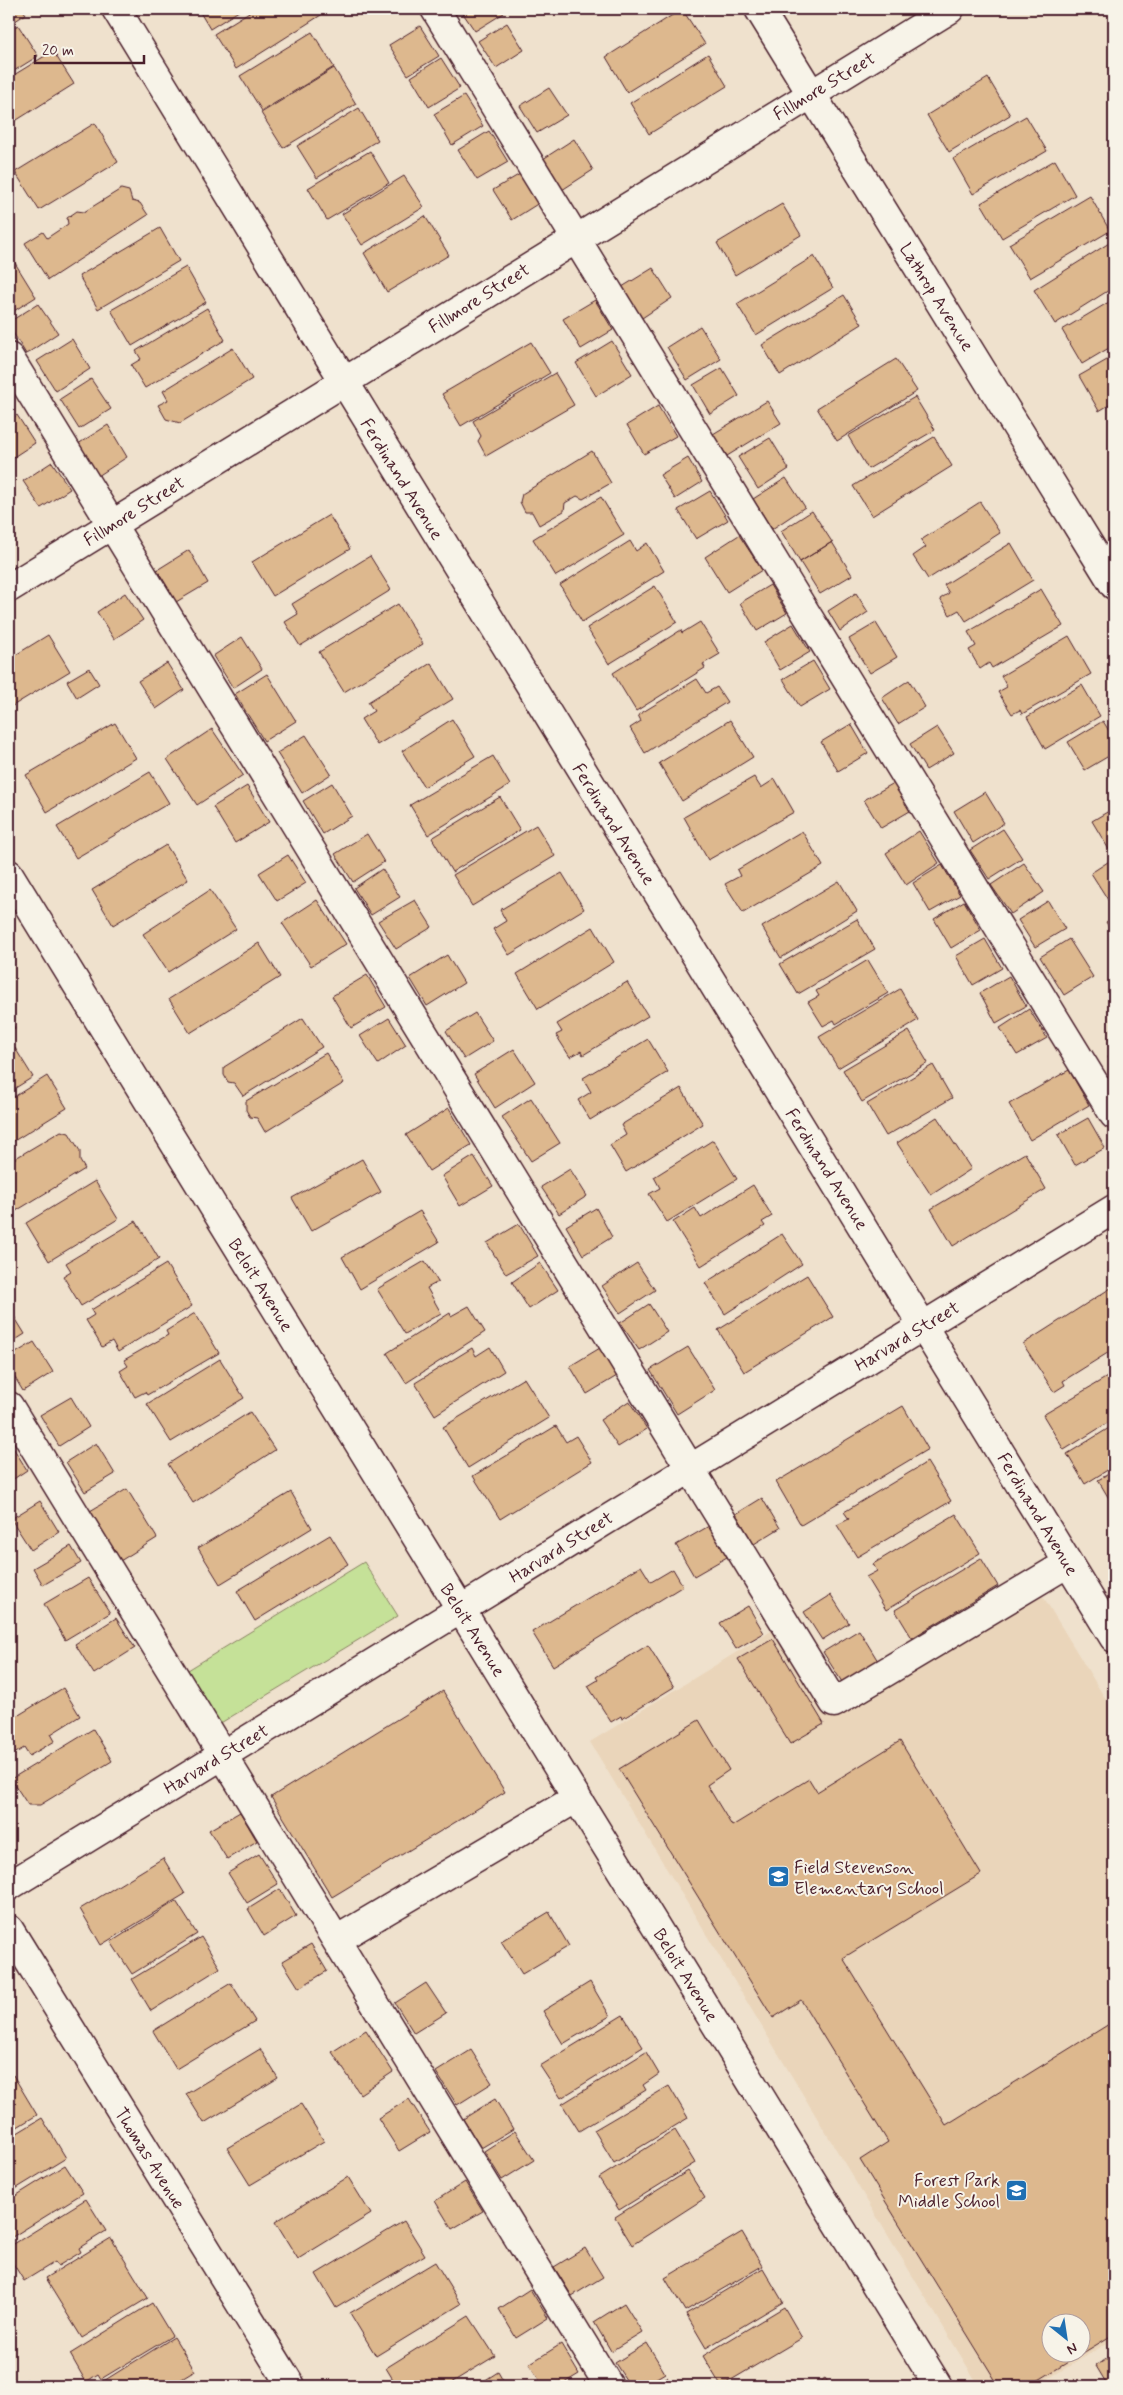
<svg xmlns="http://www.w3.org/2000/svg" width="1123" height="2395" font-family="Mynerve,sans-serif">
<rect width="100%" height="100%" fill="#efe1cd"/>
<filter id="ink" filterUnits="userSpaceOnUse"><feTurbulence type="fractalNoise" baseFrequency=".02" numOctaves="2"/><feDisplacementMap in="SourceGraphic" scale="10" xChannelSelector="R" yChannelSelector="G"/><feConvolveMatrix kernelMatrix="1 2 1 2 8 2 1 2 1" color-interpolation-filters="sRGB"/></filter>
<g filter="url(#ink)">
<path fill="#ead5ba" fill-rule="evenodd" d="M1033,1580L1114,1713V2339L1036,2386H979L590,1742L791,1619L839,1697ZM1050,2322H1080V2352H1050Z"/>
<path fill="#c5e198" stroke="#888062" d="M364,1562L398,1616L219,1724L188,1670Z"/>
<path fill="#ddb88e" stroke="#4a1f2b" fill-rule="evenodd" d="M9,9H22L26,14L9,25Z
M198,9H242L210,29Z
M254,9H316L321,15L236,69L214,34Z
M460,9H501L504,13L475,31Z
M682,9L705,44L627,92L606,57Z
M507,23L524,50L496,68L478,41Z
M18,25L38,56L9,74V32Z
M420,26L439,56L408,75L389,45Z
M312,32L334,67L262,111L240,76Z
M53,51L74,84L9,125V78Z
M708,54L727,86L649,134L630,103Z
M441,58L460,88L429,107L411,77Z
M334,68L356,104L283,148L261,113Z
M988,78L1010,115L949,152L927,115Z
M549,88L567,115L537,133L520,106Z
M464,96L483,126L452,145L434,114Z
M359,108L378,140L317,178L297,146Z
M1026,116L1047,151L973,194L953,159Z
M95,123L118,162L39,210L15,172Z
M489,131L508,162L477,180L458,150Z
M574,139L593,170L562,190L543,159Z
M370,151L389,183L327,220L308,188Z
M1055,160L1075,195L1002,238L981,203Z
M520,174L539,203L512,220L493,190Z
M404,176L424,207L362,245L342,214Z
M121,189L129,191L132,201L140,203L148,215L48,280L25,243L43,232L47,238L68,224L67,218L77,211L84,212Z
M1090,196L1110,231L1030,278L1009,244Z
M782,204L801,235L735,275L717,243Z
M425,216L449,255L387,292L364,253Z
M160,228L179,261L98,309L79,276Z
M1114,240V287L1055,324L1034,290Z
M814,256L833,288L756,335L737,304Z
M15,263L36,297L9,314V267Z
M186,267L206,302L132,346L111,310Z
M653,268L672,298L642,318L622,287Z
M844,295L862,324L780,375L762,345Z
M1114,299V345L1082,364L1062,330Z
M595,300L613,330L581,349L563,319Z
M38,304L58,333L26,354L9,326V322Z
M207,308L225,340L145,388L131,365L141,359L136,351Z
M700,326L721,359L687,380L667,347Z
M72,339L90,369L56,391L37,361Z
M612,341L632,374L596,396L576,363Z
M531,342L550,373L461,426L442,394Z
M233,348L252,379L180,423L166,419L158,405L168,400L163,391Z
M1114,356V402L1099,411L1079,376Z
M896,359L917,391L837,441L817,408Z
M722,368L739,396L710,414L693,385Z
M555,373L574,405L486,456L478,441L481,436L473,421Z
M91,379L111,409L79,429L60,399Z
M915,397L935,430L868,469L848,436Z
M767,401L781,423L727,456L713,434Z
M9,403L14,410L9,414Z
M658,406L676,436L644,454L627,425Z
M17,415L35,443L9,460V421Z
M108,425L127,457L98,476L78,444Z
M934,437L952,466L872,516L853,486Z
M770,438L789,469L758,489L738,457Z
M592,451L611,483L583,499L577,496L565,503L564,511L539,525L532,512H525L520,502L522,494Z
M688,458L702,482L675,499L660,475Z
M52,462L70,489L41,508L23,481Z
M786,478L805,507L772,529L753,499Z
M710,491L728,520L696,539L678,510Z
M601,497L624,535L556,576L533,539Z
M980,502L1000,533L928,579L913,556L926,547L921,540Z
M812,511L832,542L800,562L781,531Z
M329,515L350,549L273,596L252,562Z
M739,535L762,570L727,592L705,557Z
M630,541L636,551L647,543L664,571L582,622L560,585Z
M832,542L852,575L820,594L800,562Z
M1011,543L1033,580L966,621L959,610L950,615L940,599L949,593L944,585Z
M189,550L208,583L176,602L157,570Z
M370,556L391,590L300,646L285,622L298,614L292,604Z
M770,585L787,613L757,631L740,603Z
M655,586L677,622L609,664L587,628Z
M1041,589L1063,626L992,668L989,663L980,669L969,650L976,646L968,632Z
M125,593L143,620L114,639L97,612Z
M856,593L868,612L840,631L828,611Z
M398,604L423,644L344,692L319,652Z
M700,622L720,654L703,664L705,668L636,711L613,673L681,630L682,633Z
M876,623L897,657L870,673L849,639Z
M793,624L810,652L780,670L764,642Z
M48,635L70,671L9,708V659Z
M1069,636L1091,674L1022,714L1020,710L1012,714L998,692L1007,687L1001,676Z
M242,637L262,669L233,688L213,656Z
M813,661L830,689L800,707L783,679Z
M167,663L184,690L156,709L138,681Z
M431,663L453,699L377,745L361,719L374,711L368,702Z
M89,668L99,684L77,698L67,681Z
M267,674L296,721L264,741L235,694Z
M697,679L706,693L717,687L727,702L645,753L630,728L641,721L638,715Z
M909,680L925,707L898,724L882,698Z
M1082,685L1100,716L1045,749L1027,717Z
M452,719L475,756L424,787L402,751Z
M730,720L753,757L682,801L659,763Z
M1103,721L1114,739V753L1085,770L1068,742Z
M115,723L136,758L47,812L26,775Z
M851,724L868,753L838,771L821,742Z
M937,727L954,753L926,770L910,744Z
M212,729L243,775L197,805L167,759Z
M306,735L331,774L302,793L277,753Z
M493,756L510,785L428,835L410,805Z
M150,772L169,803L76,858L57,827Z
M754,777L761,788L775,779L794,812L708,860L684,817Z
M332,783L352,816L323,834L303,801Z
M894,783L910,811L881,828L864,800Z
M247,786L269,822L235,843L213,807Z
M985,792L1004,823L973,843L954,811Z
M500,797L520,830L452,872L432,838Z
M1114,808V851L1111,853L1092,821Z
M536,825L555,856L472,906L453,875Z
M1003,829L1022,858L989,879L970,850Z
M802,831L823,866L743,913L725,884L740,876L737,870Z
M919,831L939,863L906,885L886,853Z
M367,834L384,862L353,882L335,854Z
M166,845L188,880L113,925L92,890Z
M288,855L306,883L277,901L259,873Z
M1114,858V900L1110,903L1091,873Z
M1024,863L1044,892L1011,914L991,885Z
M942,865L960,895L930,912L913,883Z
M382,869L400,897L371,915L354,888Z
M562,873L584,909L509,955L493,929L506,921L500,910Z
M839,881L857,911L781,958L762,927Z
M210,890L236,929L168,972L143,934Z
M317,900L346,944L311,966L282,923Z
M415,900L432,927L396,949L378,921Z
M964,901L981,930L951,948L934,919Z
M1048,901L1065,929L1035,947L1018,920Z
M1114,917V935L1106,922Z
M857,919L875,949L798,994L780,964Z
M593,927L614,962L538,1009L517,974Z
M985,939L1002,968L973,985L956,956Z
M1069,939L1093,977L1064,995L1040,957Z
M259,943L280,977L190,1033L169,999Z
M447,955L464,983L427,1006L410,978Z
M868,960L888,993L836,1024L834,1020L823,1026L808,1002L819,996L816,991Z
M367,975L386,1007L351,1028L332,996Z
M1009,976L1026,1006L996,1023L980,993Z
M627,982L648,1016L583,1055L581,1051L570,1057L556,1035L562,1032L557,1024Z
M900,989L918,1020L838,1068L819,1037Z
M1029,1009L1047,1038L1017,1055L1000,1028Z
M475,1013L493,1041L464,1059L446,1031Z
M9,1017L15,1028L9,1032Z
M303,1018L322,1047L243,1096L234,1083L228,1082L224,1075V1067Z
M389,1018L406,1045L378,1064L360,1036Z
M909,1031L928,1063L862,1102L843,1070Z
M648,1039L668,1072L590,1120L578,1100L591,1092L583,1078Z
M15,1048L33,1077L9,1092V1052Z
M514,1049L535,1082L495,1108L474,1074Z
M326,1053L344,1083L265,1132L257,1118L250,1117L246,1110V1101Z
M1114,1053V1068L1108,1057Z
M933,1065L952,1098L886,1136L867,1104Z
M1069,1070L1089,1105L1030,1140L1009,1104Z
M47,1076L67,1108L9,1144V1100Z
M681,1088L703,1124L626,1172L610,1145L626,1135L621,1125Z
M531,1098L560,1143L531,1161L502,1117Z
M449,1108L471,1145L429,1171L406,1135Z
M937,1117L971,1169L931,1195L897,1143Z
M1088,1118L1105,1148L1075,1165L1058,1135Z
M61,1131L69,1133L80,1151V1161L85,1169L11,1214L9,1210V1162Z
M713,1140L737,1179L667,1222L649,1194L660,1188L654,1177Z
M1025,1153L1046,1189L953,1246L931,1209Z
M474,1156L493,1186L460,1206L442,1176Z
M362,1159L381,1192L311,1231L292,1198Z
M570,1169L587,1196L559,1214L541,1187Z
M95,1181L118,1219L49,1261L26,1223Z
M753,1185L772,1216L762,1222L765,1226L701,1266L673,1222L695,1208L701,1218Z
M596,1208L612,1237L583,1255L566,1226Z
M420,1211L439,1242L360,1289L342,1257Z
M136,1221L159,1259L81,1306L63,1276L71,1271L66,1263Z
M519,1224L538,1256L506,1274L487,1243Z
M782,1234L802,1264L725,1314L705,1283Z
M425,1261L438,1282L427,1288L441,1313L405,1334L377,1289Z
M540,1263L558,1290L529,1309L512,1282Z
M637,1263L655,1290L620,1313L602,1286Z
M166,1264L192,1306L118,1352L112,1341L102,1347L86,1320L94,1315L91,1310Z
M807,1275L833,1317L744,1372L718,1330Z
M1114,1286V1349L1063,1381L1065,1385L1054,1392L1023,1344Z
M649,1304L667,1332L639,1350L620,1323Z
M469,1306L485,1332L406,1383L387,1353L450,1313L451,1316Z
M9,1308L25,1334L9,1344Z
M195,1313L219,1353L147,1395L145,1392L135,1397L120,1371L128,1366L124,1360L168,1335L166,1331Z
M34,1342L53,1372L23,1391L9,1368V1357Z
M490,1347L504,1371L435,1415L415,1383L472,1348L476,1356Z
M688,1347L715,1390L677,1414L650,1370Z
M600,1348L617,1376L587,1394L570,1366Z
M220,1359L244,1398L171,1442L147,1404Z
M1114,1373V1419L1064,1450L1043,1415Z
M524,1378L549,1418L468,1468L443,1427Z
M71,1397L89,1427L59,1446L40,1415Z
M629,1401L647,1429L618,1447L600,1420Z
M903,1406L928,1449L801,1525L776,1482Z
M250,1412L275,1450L193,1503L168,1464Z
M1114,1425V1466L1085,1484L1067,1454Z
M556,1426L566,1442L576,1436L592,1462L500,1519L473,1476Z
M9,1441L27,1470L9,1482Z
M96,1443L115,1474L85,1492L66,1462Z
M927,1462L951,1501L857,1557L837,1525L849,1519L844,1512Z
M1114,1471V1507L1098,1480Z
M127,1489L157,1538L120,1561L90,1511Z
M291,1492L312,1528L220,1584L198,1548Z
M762,1498L780,1528L754,1544L736,1514Z
M40,1501L59,1532L31,1550L11,1519Z
M956,1514L980,1553L886,1610L866,1577L877,1571L873,1564Z
M709,1526L727,1557L694,1576L676,1545Z
M330,1535L348,1564L255,1621L237,1591Z
M71,1546L81,1563L43,1585L33,1568Z
M981,1558L998,1586L912,1638L895,1610Z
M641,1566L651,1582L673,1569L683,1586L553,1666L532,1632Z
M88,1578L110,1613L65,1640L44,1604Z
M831,1595L849,1623L822,1640L804,1612Z
M748,1606L764,1633L736,1649L720,1623Z
M116,1618L135,1648L94,1674L75,1644Z
M859,1630L878,1661L842,1682L823,1652Z
M773,1639L824,1724L790,1744L738,1659Z
M648,1645L674,1687L622,1719L621,1716L611,1722L588,1686L598,1680L596,1677Z
M63,1688L80,1716L51,1734L55,1741L29,1756L24,1748L9,1757V1721Z
M443,1691L505,1792L332,1897L271,1797Z
M699,1720L729,1770L707,1785L732,1826L809,1779L817,1792L900,1741L981,1874L843,1958L946,2125L1114,2021V2334L1029,2386H999L860,2160L888,2142L801,2000L773,2018L619,1769ZM1050,2322H1080V2352H1050Z
M93,1729L112,1761L40,1805H28L11,1779Z
M240,1812L257,1841L227,1859L209,1830Z
M259,1854L278,1884L247,1903L228,1873Z
M163,1858L185,1894L101,1945L80,1909Z
M280,1889L296,1916L264,1936L248,1909Z
M176,1901L197,1934L132,1974L111,1942Z
M549,1912L569,1946L522,1974L501,1941Z
M201,1937L220,1968L151,2011L132,1979Z
M311,1944L327,1971L299,1988L282,1961Z
M590,1982L610,2016L563,2044L543,2011Z
M231,1983L255,2021L176,2069L153,2031Z
M426,1983L446,2013L414,2033L395,2003Z
M623,2015L643,2047L561,2098L540,2066Z
M366,2030L393,2072L360,2094L332,2052Z
M260,2049L278,2078L204,2123L186,2094Z
M471,2050L492,2083L457,2105L436,2072Z
M646,2052L659,2074L643,2085L646,2090L579,2131L562,2104Z
M13,2075L37,2115L9,2132V2078Z
M669,2086L688,2118L614,2163L594,2130Z
M409,2099L430,2132L399,2151L378,2118Z
M495,2099L513,2129L481,2148L463,2119Z
M301,2104L324,2141L250,2185L227,2148Z
M42,2118L66,2158L9,2193V2138Z
M675,2130L695,2163L619,2210L599,2178Z
M515,2131L534,2160L502,2180L484,2151Z
M65,2165L83,2193L9,2239V2200Z
M688,2171L705,2198L632,2245L615,2217Z
M348,2177L371,2214L298,2259L275,2222Z
M465,2182L483,2211L452,2229L435,2201Z
M86,2199L106,2231L79,2248L81,2252L58,2266L55,2262L24,2281L9,2257V2247Z
M404,2221L425,2255L336,2308L316,2274Z
M742,2232L762,2266L685,2311L665,2278Z
M111,2238L148,2298L82,2338L45,2278Z
M585,2248L603,2277L572,2296L554,2267Z
M435,2262L461,2304L376,2356L350,2313Z
M763,2268L783,2302L706,2348L686,2314Z
M530,2289L548,2318L516,2338L499,2309Z
M152,2303L172,2336L101,2379L98,2374L86,2382L70,2354Z
M624,2303L642,2332L611,2351L594,2322Z
M784,2307L802,2338L721,2386L703,2356Z
M469,2316L495,2356L446,2386H397L386,2368Z
M174,2337L195,2371L170,2386H104L102,2382Z
M647,2343L665,2373L643,2386H630L615,2363Z
M561,2344L579,2374L559,2386H543L529,2364Z
M1114,2354V2386H1108L1096,2366Z
M498,2372L506,2386H476Z
M667,2377L672,2386H652Z
M825,2378L831,2386H813Z
M27,2379L31,2386H16Z
M200,2380L204,2386H190Z"/>
<g fill="none" stroke-linecap="round" stroke-linejoin="round">
<defs>
<path id="minor" d="M116,9L1114,1638
M435,9L1114,1115
M759,9L1114,585
M9,357L834,1703L1068,1563
M9,588L950,9
M9,874L938,2386
M9,1406L609,2386
M9,1886L1114,1209
M9,1929L291,2386
M336,1940L577,1798"/>
</defs>
<use href="#minor" stroke="#4a1f2b" stroke-width="31"/>
<use href="#minor" stroke="#f7f3e8" stroke-width="28"/>
</g>
</g>
<defs>
<symbol id="school-square" viewBox="-11 -11 22 22"><rect x="-9" y="-9" width="18" height="18" rx="4" fill="#1f6fb2" stroke="#f7f3e8"/><path d="M0-5L7-2L0 1L-7-2ZM-4 1L0 2.5L4 1V4Q0 6-4 4Z" fill="#fff"/></symbol>
</defs>
<g fill-rule="evenodd">
<use href="#school-square" x="766" y="1864" width="25" height="25"/>
<use href="#school-square" x="1004" y="2178" width="25" height="25"/>
</g>
<g text-anchor="middle" stroke-width="4" stroke-linejoin="round" paint-order="stroke">
<g font-size="18" fill="#4a1f2b" stroke="#f7f3e8">
<text transform="translate(824 86) rotate(-31)" y="6">Fillmore Street</text>
<text transform="translate(937 297) rotate(58)" y="6">Lathrop Avenue</text>
<text transform="translate(479 298) rotate(-32)" y="6">Fillmore Street</text>
<text transform="translate(402 479) rotate(58)" y="6">Ferdinand Avenue</text>
<text transform="translate(134 511) rotate(-32)" y="6">Fillmore Street</text>
<text transform="translate(614 824) rotate(58)" y="6">Ferdinand Avenue</text>
<text transform="translate(827 1169) rotate(58)" y="6">Ferdinand Avenue</text>
<text transform="translate(261 1285) rotate(58)" y="6">Beloit Avenue</text>
<text transform="translate(907 1336) rotate(-31)" y="6">Harvard Street</text>
<text transform="translate(1038 1514) rotate(59)" y="6">Ferdinand Avenue</text>
<text transform="translate(561 1547) rotate(-32)" y="6">Harvard Street</text>
<text transform="translate(473 1630) rotate(58)" y="6">Beloit Avenue</text>
<text transform="translate(216 1759) rotate(-31)" y="6">Harvard Street</text>
<text transform="translate(686 1975) rotate(58)" y="6">Beloit Avenue</text>
<text transform="translate(150 2158) rotate(58)" y="6">Thomas Avenue</text>
</g>
<g font-size="18" fill="#4a1f2b" stroke="#f7f3e8" text-anchor="start">
<text x="794" y="1873">Field Stevenson<tspan x="794" dy="21">Elementary School</tspan></text>
<text x="1000" y="2186" text-anchor="end">Forest Park<tspan x="1000" dy="21">Middle School</tspan></text>
</g>
</g>
<rect width="1123" height="2395" fill="none" stroke="#f7f3e8" stroke-width="30"/>
<rect x="15" y="15" width="1093" height="2365" fill="none" stroke="#4a1f2b" stroke-width="2" filter="url(#ink)"/>
<g transform="translate(1066 2338) rotate(150)"><circle r="24" fill="#f7f3e8" stroke="#b29e9c"/>
<path d="M0-4L9 19L0 12L-9 19Z" fill="#1f6fb2"/>
<text y="-8" font-size="14" font-weight="bold" text-anchor="middle" fill="#4a1f2b">N</text>
</g>
<path d="M35 55v8h109v-8" fill="none" stroke="#4a1f2b" stroke-width="2.5"/>
<text x="42" y="55" font-size="15" fill="#4a1f2b" stroke="#f7f3e8" stroke-width="4" paint-order="stroke">20 m</text>
</svg>
